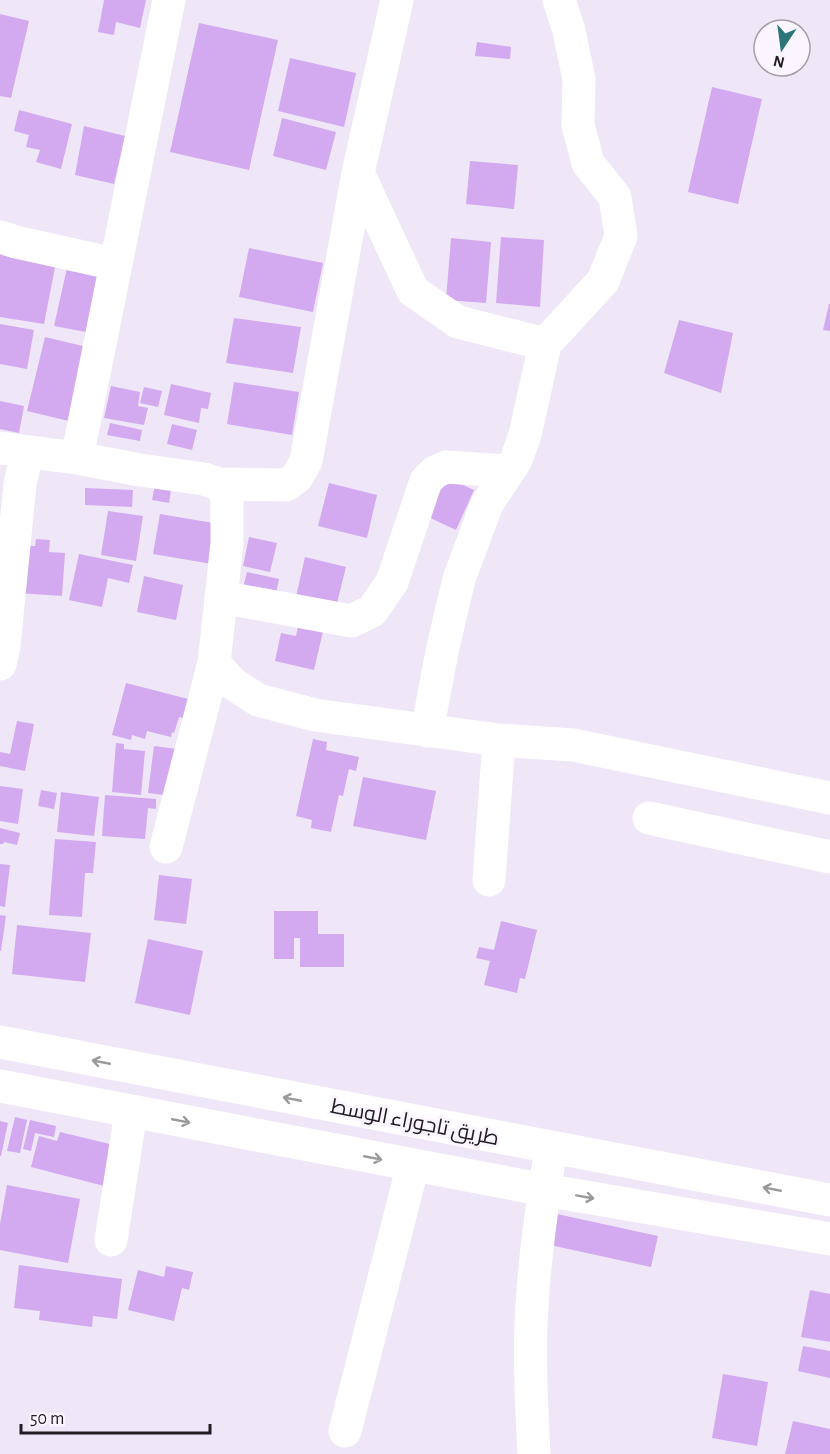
<svg xmlns="http://www.w3.org/2000/svg" width="830" height="1454" font-family="'Alegreya Sans',Cairo,sans-serif">
<rect width="100%" height="100%" fill="#efe6f7"/>
<path fill="#d3aaf0" d="M104,0H146L140,28L116,22L114,35L98,32Z
M0,14L29,21L11,98L0,96Z
M199,23L278,40L249,170L170,152Z
M477,42L511,47L510,59L475,56Z
M290,58L356,73L344,127L278,111Z
M712,87L762,99L738,204L688,192Z
M19,110L72,124L61,169L36,162L40,150L26,147L29,135L14,131Z
M282,118L336,132L326,170L273,156Z
M84,126L125,136L114,184L75,175Z
M470,161L518,165L514,209L466,204Z
M501,237L544,240L540,307L496,303Z
M451,238L491,242L486,303L446,300Z
M249,248L323,263L313,312L239,297Z
M0,250L56,262L44,324L0,317Z
M67,268L98,273L86,332L54,326Z
M829,304H830V331L823,330Z
M234,318L301,327L293,373L226,363Z
M679,320L733,333L721,393L664,373Z
M0,324L34,330L27,369L0,364Z
M45,337L95,349L77,423L27,411Z
M234,382L299,392L292,435L227,424Z
M171,384L211,393L208,409L201,408L199,423L164,415Z
M111,386L140,392L138,406L148,408L144,425L104,418Z
M144,387L162,391L158,407L140,403Z
M0,401L24,406L19,433L0,429Z
M110,423L142,430L140,441L107,435Z
M172,424L197,430L192,450L167,444Z
M157,475L173,477L169,503L152,500Z
M441,475L474,490L456,530L424,515Z
M329,483L377,495L367,538L318,526Z
M85,488L133,490L132,507L85,505Z
M108,511L143,516L136,561L101,555Z
M160,514L225,525L218,565L153,554Z
M249,537L277,543L270,572L243,566Z
M36,539L50,540L49,552L65,553L62,596L19,593L22,546H35Z
M79,554L133,565L129,583L108,578L102,607L69,600Z
M305,557L346,567L335,611L295,601Z
M247,572L279,579L276,594L243,588Z
M144,576L183,585L176,620L137,612Z
M299,621L324,627L314,670L275,661L281,633L296,636Z
M126,683L192,700L187,719L179,717L174,733L172,732L171,737L147,731L145,739L132,735L131,740L112,735Z
M17,721L34,724L25,771L0,766V752L10,754Z
M313,739L327,742L326,750L359,757L356,771L349,769L343,796L339,795L331,832L311,828L312,820L296,816Z
M116,743L124,744V749L145,751L141,795L112,792Z
M154,746L177,749L171,796L148,793Z
M363,777L436,791L426,840L353,826Z
M0,786L23,789L18,824L0,821Z
M41,790L57,793L54,809L38,806Z
M61,792L99,797L94,836L57,832Z
M105,795L156,799V809L148,808L145,839L102,836Z
M0,828L20,833L17,845L4,842L3,844H0Z
M55,839L96,842L93,873H85L82,917L49,915Z
M0,864L10,865L5,907L0,906Z
M159,875L192,879L186,924L154,920Z
M274,911H318V934H344V967H300V938H294V959H274Z
M0,915L6,916L1,951H0Z
M501,921L537,930L525,979L520,978L517,993L484,985L490,961L476,958L479,947L494,950Z
M17,925L91,933L85,982L12,974Z
M148,939L203,951L190,1015L135,1003Z
M15,1117L27,1120L20,1153L7,1151Z
M30,1120L56,1126L54,1137L35,1133L31,1151L23,1149Z
M0,1121L8,1123L1,1156H0Z
M60,1132L114,1145L104,1186L31,1167L39,1136L57,1141Z
M7,1185L80,1199L68,1263L0,1250V1224Z
M557,1214L658,1236L651,1267L550,1245Z
M19,1265L122,1279L117,1319L93,1316L92,1327L39,1320L40,1311L14,1308Z
M166,1266L193,1272L189,1290L182,1288L174,1321L128,1310L138,1270L164,1277Z
M810,1290L830,1294V1342L801,1337Z
M803,1346L830,1351V1378L798,1371Z
M723,1374L768,1382L757,1446L712,1438Z
M793,1421L830,1429V1454H785Z"/>
<g fill="none" stroke-linecap="round" stroke-linejoin="round">
<path stroke="#fff" stroke-width="33" d="M358,173L413,291L458,322L545,344
M0,237L16,242L115,264
M0,448L77,458L140,470L204,479L219,484L227,496V543L214,663L232,683L258,700L315,715L499,740L573,745L830,798
M77,458L169,0
M219,484L286,485L297,477L306,461L358,173L397,0
M221,597L351,621L372,611L392,582L426,481L435,472L446,467L507,471
M0,664L4,646L20,484L27,453
M427,731L443,647L459,579L487,504L516,460L525,435L545,344L603,281L621,236L615,197L588,163L578,125L579,79L569,31L559,0
M649,818L830,857
M166,847L214,663
M489,880L499,740
M111,1240L131,1112
M345,1431L413,1165
M534,1454C532,1411 529,1368 531,1326C533,1266 542,1207 551,1148"/>
<path stroke="#fff" stroke-width="33" d="M0,1042L830,1200
M0,1086L545,1190L830,1239"/>
</g>
<defs><path id="oneway-shaft" d="M-6 0H5M1.5-3L5.5 0L1.5 3" fill="none" stroke-width="1.6" stroke-linecap="round" stroke-linejoin="round" transform="scale(1.5)"/></defs>
<g stroke="#9b999c">
<use href="#oneway-shaft" transform="translate(101 1062) rotate(-169)"/>
<use href="#oneway-shaft" transform="translate(292 1099) rotate(-169)"/>
<use href="#oneway-shaft" transform="translate(181 1121) rotate(11)"/>
<use href="#oneway-shaft" transform="translate(373 1158) rotate(11)"/>
<use href="#oneway-shaft" transform="translate(772 1189) rotate(-169)"/>
<use href="#oneway-shaft" transform="translate(585 1197) rotate(10)"/>
</g>
<g text-anchor="middle" stroke-width="6" stroke-linejoin="round" paint-order="stroke">
<g font-size="21" fill="#201c22" stroke="#faf5ff">
<text transform="translate(415 1122) rotate(11)" y="7">طريق تاجوراء الوسط</text>
</g>
</g>
<g transform="translate(782 48) rotate(193)"><circle r="28" fill="#faf5ff" stroke="#a39ea7" stroke-width="1.5"/>
<path d="M0-4.5L10 22L0 15L-10 22Z" fill="#2c757b"/>
<text y="-9" font-size="16" font-weight="bold" text-anchor="middle" fill="#201c22">N</text>
</g>
<path d="M21 1424v9h189v-9" fill="none" stroke="#201c22" stroke-width="3"/>
<text x="30" y="1424" font-size="18" fill="#201c22" stroke="#faf5ff" stroke-width="4.5" paint-order="stroke">50 m</text>
</svg>
